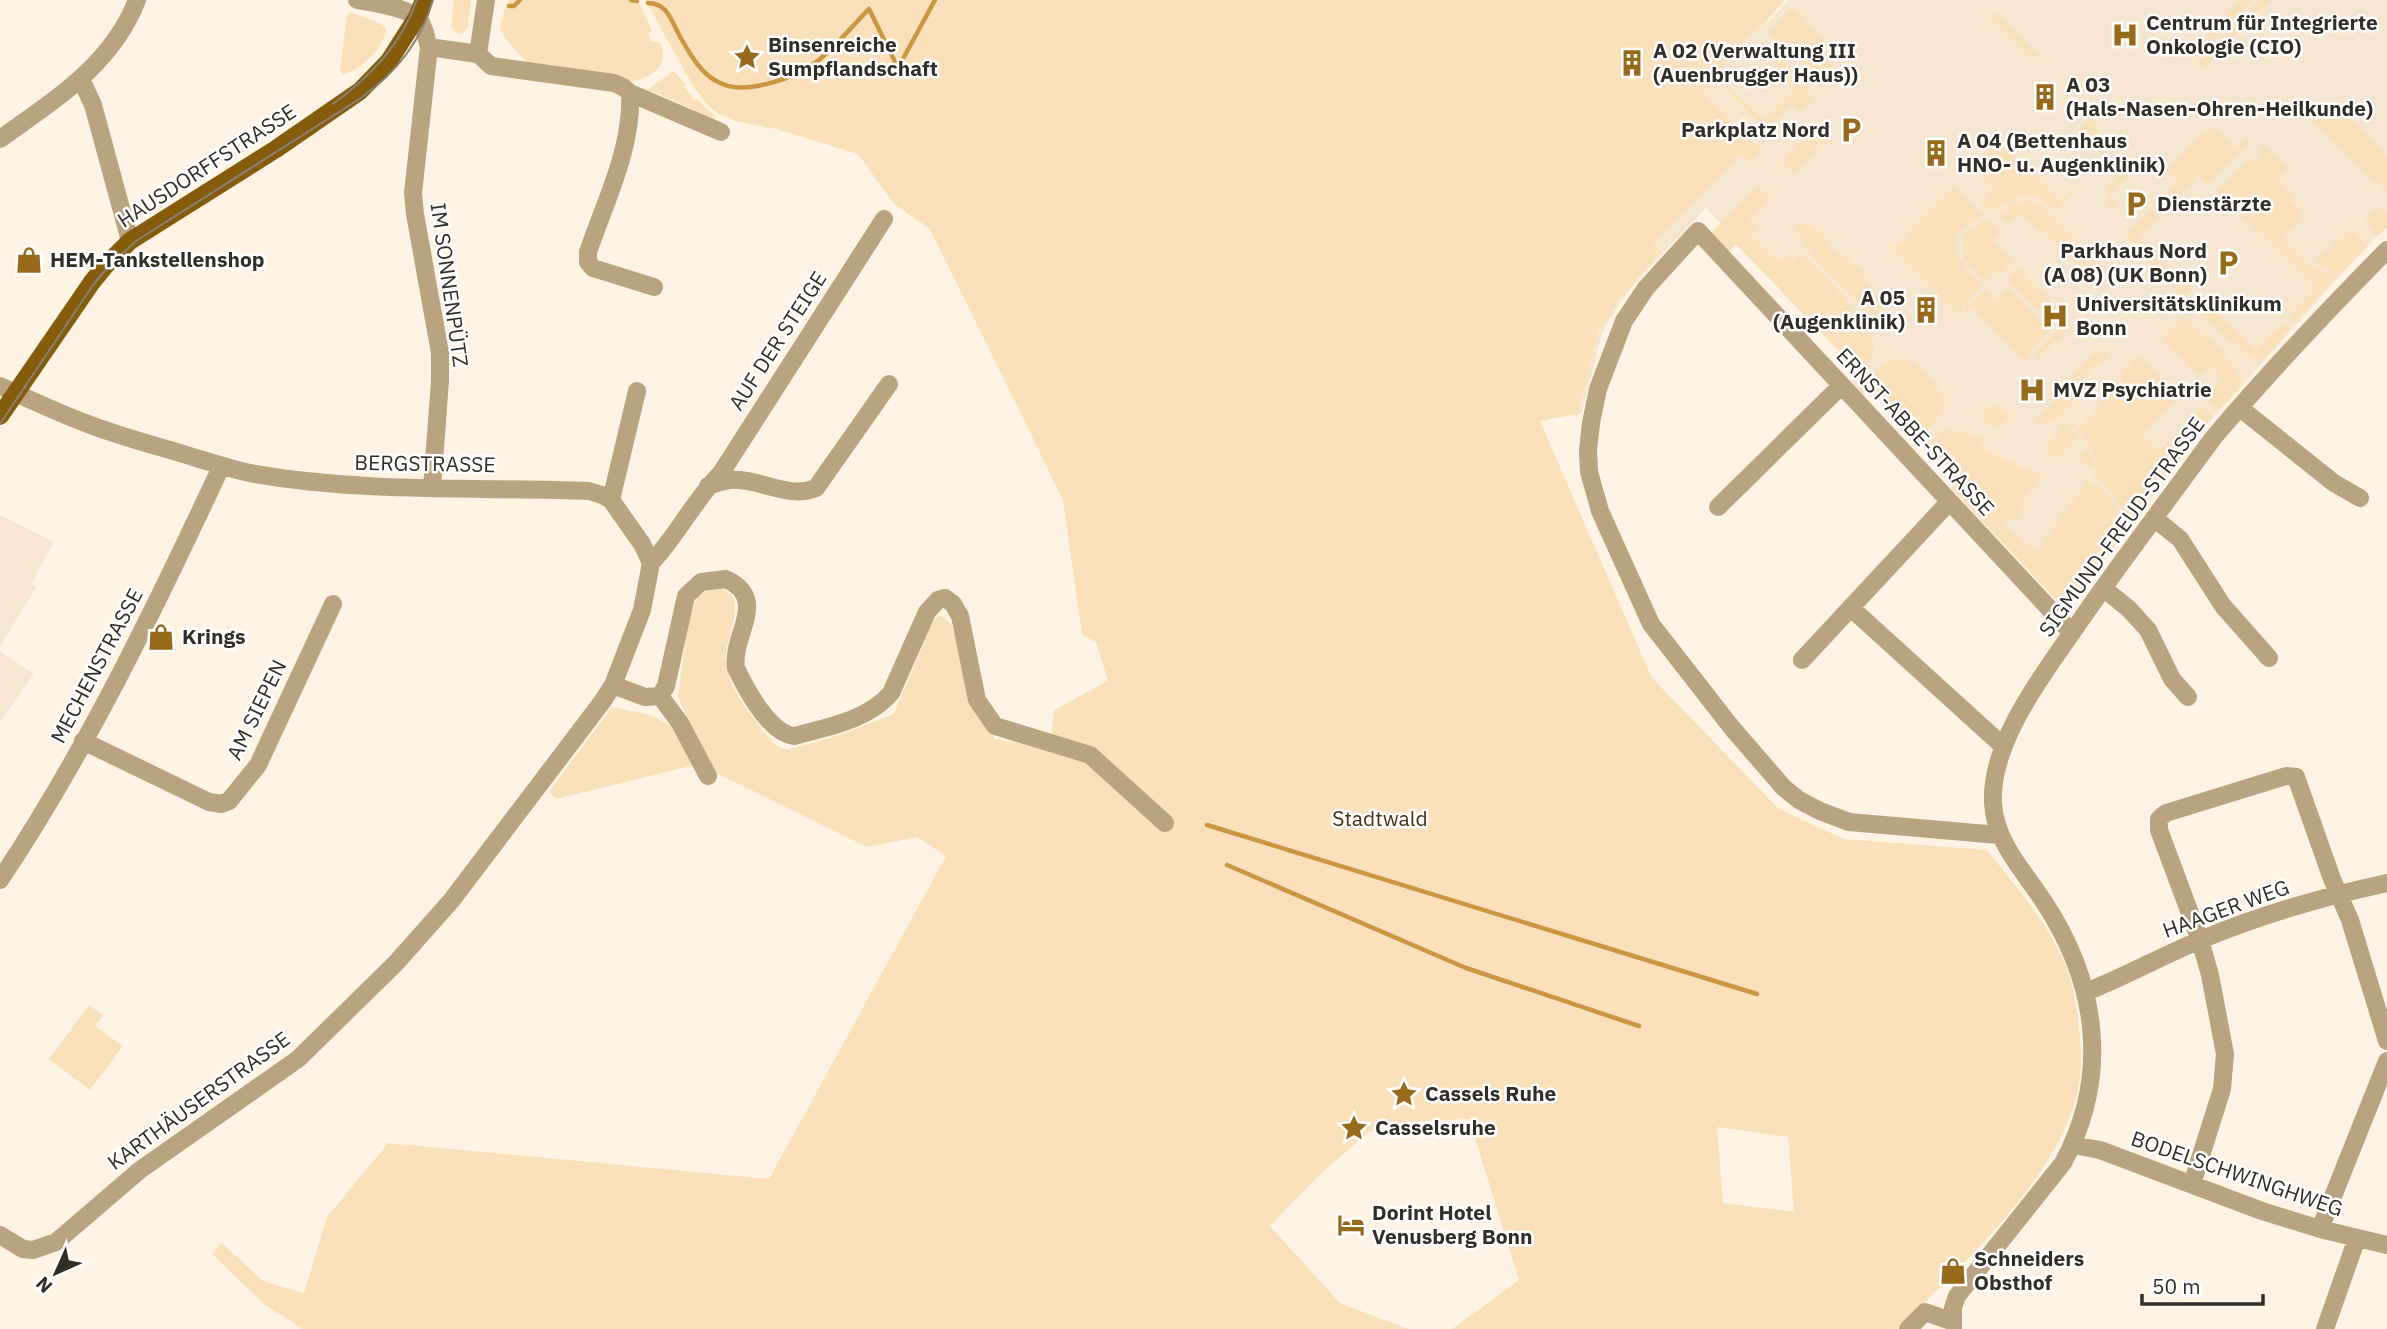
<svg xmlns="http://www.w3.org/2000/svg" width="2387" height="1329" font-family="'IBM Plex Sans',sans-serif">
<rect width="100%" height="100%" fill="#fff4e4"/>
<path fill="#f6e6d0" d="M1741,0L1765,25L1788,0H2387V227L2365,248L2204,428L2074,601L2068,606L2061,605L1952,489L1960,478L1871,386L1862,394L1850,381L1858,371L1706,208L1644,273L1622,299L1602,333L1582,411L1578,415L1571,416L1565,412Z
M0,515L54,542L31,584L37,587L0,646Z
M0,651L34,674L0,722Z"/>
<path fill="#fae1bc" fill-rule="evenodd" d="M454,0H471L468,27L462,34L456,33L451,27Z
M509,0H638L652,31L648,33L652,42H660C670,64 653,78 633,81L549,64L544,68L527,63L504,37L500,28L504,11Z
M645,0H1785L1764,24L1746,38L1703,94L1762,150L1749,163L1741,155L1653,243L1661,252L1620,297L1599,331L1577,414L1540,421L1651,676L1656,682L1779,809L1844,839L1987,850C2014,884 2055,932 2069,974C2078,1002 2085,1061 2078,1090C2059,1177 1960,1268 1897,1329H1452L1519,1280L1469,1119L1407,1122L1369,1132L1321,1173L1270,1226L1340,1303L1408,1329H303L264,1304L212,1254L222,1243L263,1281L304,1293L327,1217L388,1143L769,1179L946,856L917,837L867,847L708,769L678,696L688,622L698,596C708,591 717,585 728,592C747,605 723,640 726,662C729,687 746,708 760,727C768,737 775,749 788,749C795,748 803,745 809,744C839,736 866,725 894,714L925,640L929,626L940,615L951,624L975,708L995,739L1050,749L1054,710L1108,681L1096,642L1082,635L1063,500L930,229L894,204L858,154L776,129L735,121L719,114L709,107L693,86ZM1717,1127L1788,1137L1794,1212L1723,1203Z
M2242,0H2254L2198,54L2197,46Z
M2261,0H2270L2204,69L2197,61L2212,50Z
M1793,7L1803,16L1802,19L1827,45L1820,52L1839,71L1821,90L1816,78L1769,33Z
M350,12L380,23L386,28C384,49 363,68 343,75L340,69L347,15Z
M1994,12L2038,55L2033,60L1989,17Z
M1762,41C1775,54 1812,83 1811,101L1801,111L1792,103L1771,124L1780,133L1770,134L1723,88L1725,84L1763,120L1796,87L1757,47Z
M674,71L686,85L684,86L694,100L697,99L715,116V120L694,113L695,110L652,91L647,94L644,92Z
M2329,101L2387,155V192L2311,119Z
M2093,115L2100,137L2097,139L2104,146L2103,156L2078,131Z
M1815,125L1836,145L1822,143L1794,174L1781,162Z
M2212,126L2235,148L2247,137L2250,141L2208,184L2198,175L2171,204L2164,197L2178,181L2166,170L2202,133L2204,135Z
M1998,139L2061,201L2074,188L2076,191L2057,209C2049,207 2045,202 2038,198C2020,189 2005,206 1989,211L1980,202L1993,188L1971,167Z
M2263,145L2287,168L2277,180L2293,195L2290,200L2302,212L2299,216L2301,219L2283,238L2311,268L2313,266L2336,278L2294,323L2288,317L2316,287L2217,192L2250,158L2255,162L2263,154L2259,149Z
M2124,165L2130,174L2109,198L2117,206L2112,208L2106,203L2108,189Z
M1758,185L1771,198L1748,222L1758,226L1751,235L1778,261L1786,254L1793,261L1801,253C1818,270 1882,330 1873,356C1871,362 1864,367 1859,372L1736,244L1728,252L1710,234Z
M1953,187L1982,215C1977,220 1970,223 1964,228C1941,248 1968,270 1982,284L1962,307V318L1893,249L1901,240L1904,243L1911,235L1908,232Z
M2025,200L2033,201L2042,207L2108,271L2095,285L2088,278L2089,276L2041,230L2039,231L2020,213L2009,224L2000,215V212Z
M2160,202L2166,209L2139,238L2190,288L2185,294L2179,293L2132,246L2126,235Z
M2380,206L2387,214V228L2378,236L2364,222Z
M1988,219L2002,231L1993,241L2013,261L2001,274L1996,271L1986,281L1964,260L1961,245L1967,231Z
M1801,223L1814,226L1829,240L1826,244L1839,256L1842,253L1866,276L1863,280L1879,298L1878,300L1881,303L1877,325L1871,321L1858,303L1813,256L1796,228Z
M2349,227L2368,246L2338,276L2316,264V261L2348,232Z
M2020,267L2025,272L2024,275L2057,307L2060,306L2066,311L2052,325L2007,280Z
M1985,289L1997,300L2008,289L2051,330L2027,354V362L1972,308L1965,313V308Z
M2205,302L2256,350L2284,322L2291,328L2262,360L2251,358L2201,314L2200,307Z
M2183,316C2204,336 2234,356 2242,385L2219,410L2206,398L2224,380L2210,366L2200,377L2162,339Z
M2064,324L2069,329L2039,358L2035,354Z
M2098,349L2109,359L2103,365L2099,362L2073,389L2079,395C2067,408 2054,431 2035,422L2061,395L2057,391Z
M2138,355L2180,397L2142,434L2158,451L2186,425L2203,406L2213,416L2133,518L2117,504C2116,490 2104,486 2093,479C2105,456 2083,438 2069,421L2071,419L2078,429L2124,382L2121,373Z
M1900,358C1913,361 1920,368 1928,377C1955,403 1943,414 1920,437L1871,386L1862,394L1859,390L1884,364Z
M1992,405L2002,408L2011,415L1996,430L1986,422L1982,415L1984,408Z
M2067,423L2077,437L2058,459L2053,455L2051,458L2047,452L2048,443Z
M1949,429L1988,438L1980,447L2041,476L2036,486L2027,494L2022,510L2016,519L2007,520L2003,526L2037,552L2088,479L2110,494L2114,507L2131,521L2071,604L2061,605L1952,489L1960,478L1928,445L1941,432Z
M2086,448L2093,458L2095,471L2077,458Z
M612,707L651,715L677,729L695,765L556,799L549,792Z
M89,1005L103,1015L95,1026L123,1046L90,1090L49,1059Z"/>
<g fill="none" stroke-linecap="round" stroke-linejoin="round">
<path stroke="#ca9740" stroke-width="4.5" d="M631,0L637,1
M648,3C669,3 672,24 682,40C691,56 702,75 720,83C746,96 799,77 820,59C838,44 853,25 869,9L898,68L935,0
M509,6H514L520,0
M1207,825L1757,994
M1227,865L1466,968L1639,1026"/>
<path stroke="#b9a381" stroke-width="18" d="M357,0C373,3 410,7 420,21C425,28 426,38 429,47L413,193L415,214L440,353V381L432,488
M429,47L478,54L491,66L614,83L623,87L630,93C633,147 605,202 588,252V262L593,268L654,287
M478,54L486,0
M81,79L93,105L130,241
M630,93L721,132
M0,139C54,100 112,65 137,0
M0,386C29,399 58,413 88,424C124,438 162,447 199,459C218,464 236,471 255,474C366,493 478,487 589,491L602,495L611,500L642,544L651,563L642,610L613,685L602,702L451,901L395,964L298,1059L140,1170L56,1242L33,1250L23,1249L0,1235
M2240,408L2334,483L2360,498
M708,486C715,484 722,481 729,480C758,477 788,500 816,488L889,384
M611,500L637,391
M1718,507L1841,386
M2154,518L2180,539L2223,606L2269,658
M651,563C677,536 694,500 721,473L884,219
M2103,588L2129,609L2148,630L2172,679L2188,697
M1851,608L2003,746
M1802,660L1949,502
M613,685L645,697L660,696
M660,696L666,686L686,596L701,582L726,579C770,600 731,634 736,668C746,689 769,733 794,736C828,727 868,720 891,693L927,612L938,600L945,598L953,604L960,616L977,700L995,726L1090,755L1165,823
M660,696L680,723L708,776
M83,741L209,802L221,804L229,801L258,765L333,604
M1999,835L1849,822L1820,811L1799,800L1784,788L1732,728L1651,624L1600,511L1589,472L1588,450L1591,423L1598,389L1624,321L1646,288L1698,231L2072,633
M0,880C87,750 155,608 221,467
M2086,992C2124,977 2160,957 2198,941C2259,915 2322,897 2387,883
M2073,1145L2100,1150L2262,1211L2320,1229L2387,1245
M2192,1184L2222,1089L2225,1054L2210,975L2200,940L2159,830V819L2166,813L2286,776L2296,777L2332,879L2350,920L2387,1041
M2320,1229L2387,1061
M1908,1329L1925,1312L1951,1321
M1953,1329V1308L1957,1296L2063,1163C2110,1076 2098,984 2044,902C2024,871 1995,842 1993,803C1990,740 2046,671 2080,621C2109,579 2139,539 2169,498C2184,478 2199,457 2214,437C2269,372 2327,311 2387,250
M2325,1329L2357,1238"/>
<path stroke="#855c0c" stroke-width="18" d="M0,416L92,282L105,266L130,241L276,149L360,91L389,61L417,17L424,0"/>
<path stroke="#888177" stroke-width="2" d="M333,104C371,76 401,45 417,0
M0,424L93,285L107,268L136,241L361,98C396,73 421,42 433,0"/>
</g>
<defs>
<symbol id="hospital-bare" viewBox="-9 -9 18 18"><path d="M-5-5h3v3.5h4V-5h3V5h-3V1.5h-4V5h-3Z" fill="#966a18" stroke="#fff" stroke-width="2.5" paint-order="stroke"/></symbol>
<symbol id="sight-bare" viewBox="-9 -9 18 18"><path d="M0-6L1.8-2.2L6-1.7L2.9 1.2L3.7 5.4L0 3.3L-3.7 5.4L-2.9 1.2L-6-1.7L-1.8-2.2Z" fill="#966a18" stroke="#fff" stroke-width="2.5" paint-order="stroke"/></symbol>
<symbol id="building-bare" viewBox="-9 -9 18 18"><path d="M-4-6H4V6H1V3H-1V6H-4ZM-2.5-4.3h1.7v1.8h-1.7ZM.8-4.3h1.7v1.8H.8ZM-2.5-1h1.7V.8h-1.7ZM.8-1h1.7V.8H.8Z" fill="#966a18" stroke="#fff" stroke-width="2.5" paint-order="stroke"/></symbol>
<symbol id="parking-bare" viewBox="-9 -9 18 18"><path d="M-3.5-5.5H1a3.5 3.5 0 0 1 0 7H-1V5.5H-3.5ZM-1-3.4V-.6H.8a1.4 1.4 0 0 0 0-2.8Z" fill="#966a18" stroke="#fff" stroke-width="2.5" paint-order="stroke"/></symbol>
<symbol id="shop-bare" viewBox="-9 -9 18 18"><path d="M-5-2.5h2.3a2.7 3.5 0 0 1 5.4 0H5L5.5 6h-11ZM-1.5-2.5h3a1.5 2.3 0 0 0-3 0Z" fill="#966a18" stroke="#fff" stroke-width="2.5" paint-order="stroke"/></symbol>
<symbol id="hotel-bare" viewBox="-9 -9 18 18"><path d="M-6-4.5h1.5V1H6V5H4.5V3h-9V5H-6ZM-4 0a1.8 1.8 0 1 1 3.6 0ZM.5 0V-2.5h3Q6-2.5 6 0Z" fill="#966a18" stroke="#fff" stroke-width="2.5" paint-order="stroke"/></symbol>
</defs>
<g fill-rule="evenodd">
<use href="#hospital-bare" x="2106" y="16" width="38" height="38"/>
<use href="#sight-bare" x="728" y="38" width="38" height="38"/>
<use href="#building-bare" x="1613" y="44" width="38" height="38"/>
<use href="#building-bare" x="2026" y="78" width="38" height="38"/>
<use href="#parking-bare" x="1832" y="111" width="38" height="38"/>
<use href="#building-bare" x="1917" y="134" width="38" height="38"/>
<use href="#parking-bare" x="2117" y="185" width="38" height="38"/>
<use href="#shop-bare" x="10" y="241" width="38" height="38"/>
<use href="#parking-bare" x="2209" y="244" width="38" height="38"/>
<use href="#building-bare" x="1907" y="291" width="38" height="38"/>
<use href="#hospital-bare" x="2036" y="297" width="38" height="38"/>
<use href="#hospital-bare" x="2013" y="371" width="38" height="38"/>
<use href="#shop-bare" x="142" y="618" width="38" height="38"/>
<use href="#sight-bare" x="1385" y="1075" width="38" height="38"/>
<use href="#sight-bare" x="1335" y="1109" width="38" height="38"/>
<use href="#hotel-bare" x="1332" y="1206" width="38" height="38"/>
<use href="#shop-bare" x="1934" y="1252" width="38" height="38"/>
</g>
<g text-anchor="middle" stroke-width="5" stroke-linejoin="round" paint-order="stroke">
<g font-size="21" font-weight="bold" fill="#312d27" stroke="#fff" text-anchor="start">
<text x="2146" y="30">Centrum für Integrierte<tspan x="2146" dy="24">Onkologie (CIO)</tspan></text>
<text x="768" y="52">Binsenreiche<tspan x="768" dy="24">Sumpflandschaft</tspan></text>
<text x="1653" y="58">A 02 (Verwaltung III<tspan x="1653" dy="24">(Auenbrugger Haus))</tspan></text>
<text x="2066" y="92">A 03<tspan x="2066" dy="24">(Hals-Nasen-Ohren-Heilkunde)</tspan></text>
<text x="1830" y="137" text-anchor="end">Parkplatz Nord</text>
<text x="1957" y="148">A 04 (Bettenhaus<tspan x="1957" dy="24">HNO- u. Augenklinik)</tspan></text>
<text x="2157" y="211">Dienstärzte</text>
<text x="2207" y="258" text-anchor="end">Parkhaus Nord<tspan x="2207" dy="24">(A 08) (UK Bonn)</tspan></text>
<text x="50" y="267">HEM-Tankstellenshop</text>
<text x="1905" y="305" text-anchor="end">A 05<tspan x="1905" dy="24">(Augenklinik)</tspan></text>
<text x="2076" y="311">Universitätsklinikum<tspan x="2076" dy="24">Bonn</tspan></text>
<text x="2053" y="397">MVZ Psychiatrie</text>
<text x="182" y="644">Krings</text>
<text x="1425" y="1101">Cassels Ruhe</text>
<text x="1375" y="1135">Casselsruhe</text>
<text x="1372" y="1220">Dorint Hotel<tspan x="1372" dy="24">Venusberg Bonn</tspan></text>
<text x="1974" y="1266">Schneiders<tspan x="1974" dy="24">Obsthof</tspan></text>
</g>
<g font-size="21" fill="#312d27" stroke="#fff">
<text transform="translate(207 166) rotate(-33)" y="7">HAUSDORFFSTRASSE</text>
<text transform="translate(449 285) rotate(82)" y="7">IM SONNENPÜTZ</text>
<text transform="translate(778 341) rotate(-57)" y="7">AUF DER STEIGE</text>
<text transform="translate(1915 432) rotate(47)" y="7">ERNST-ABBE-STRASSE</text>
<text transform="translate(425 464) rotate(1)" y="7">BERGSTRASSE</text>
<text transform="translate(2122 527) rotate(-54)" y="7">SIGMUND-FREUD-STRASSE</text>
<text transform="translate(97 666) rotate(-62)" y="7">MECHENSTRASSE</text>
<text transform="translate(257 710) rotate(-64)" y="7">AM SIEPEN</text>
<text transform="translate(2226 909) rotate(-20)" y="7">HAAGER WEG</text>
<text transform="translate(199 1101) rotate(-36)" y="7">KARTHÄUSERSTRASSE</text>
<text transform="translate(2237 1174) rotate(19)" y="7">BODELSCHWINGHWEG</text>
</g>
<g font-size="21" fill="#46310b" stroke="#fff">
<text x="1380" y="826">Stadtwald</text>
</g>
</g>
<g transform="translate(56 1273) rotate(225)" stroke="#ffffff" stroke-width="5" paint-order="stroke">
<path d="M0-5L12 26L0 18L-12 26Z" fill="#312d27"/>
<text y="-10" font-size="19" font-weight="bold" text-anchor="middle" fill="#312d27">N</text>
</g>
<path d="M2142 1294v10h121v-10" fill="none" stroke="#312d27" stroke-width="3.5"/>
<text x="2152" y="1294" font-size="21" fill="#312d27" stroke="#ffffff" stroke-width="5" paint-order="stroke">50 m</text>
</svg>
